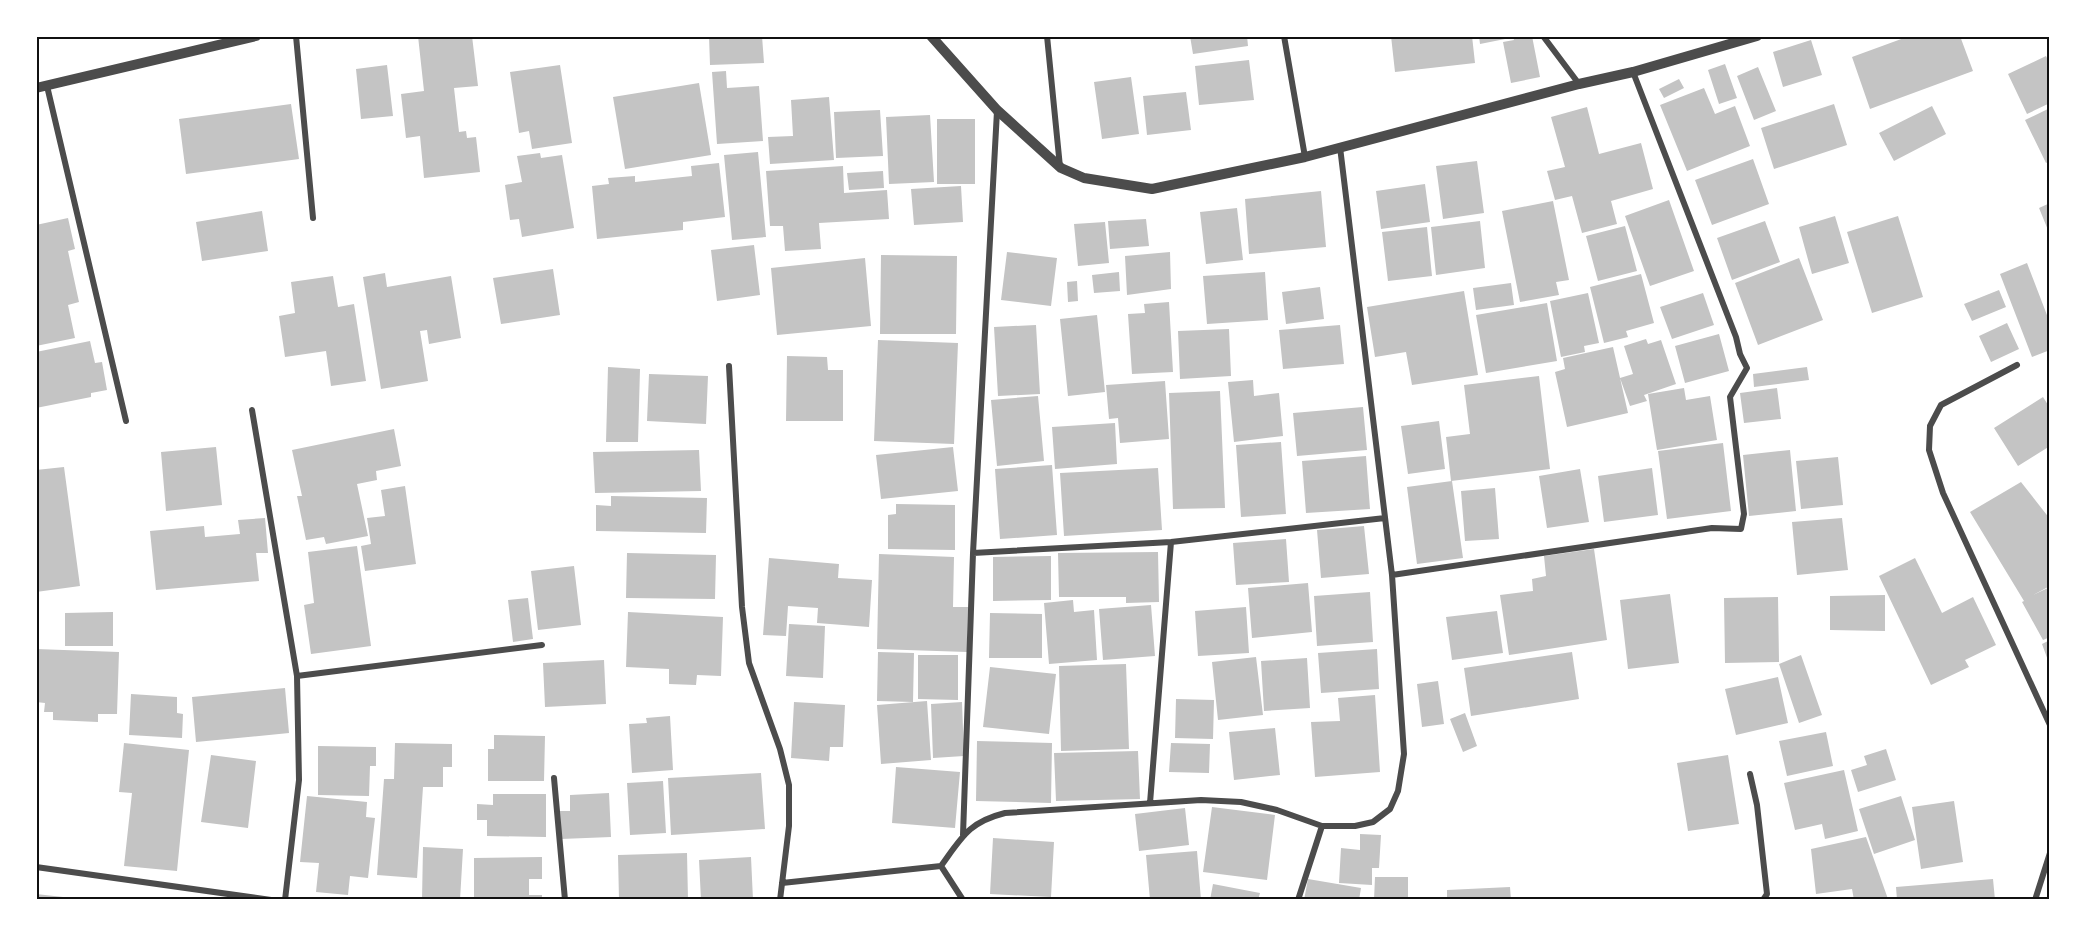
<svg xmlns="http://www.w3.org/2000/svg" width="2086" height="936" font-family="'Noto Sans',sans-serif">
<rect width="100%" height="100%" fill="#fff"/>
<path fill="#c4c4c4" d="M418,36H472L478,86L454,88L459,132L466,131L467,138L476,137L480,172L424,178L420,136L406,138L401,94L424,91Z
M709,36H762L764,63L710,65Z
M1190,36H1247L1248,46L1193,54Z
M1391,36H1472L1475,63L1395,72Z
M1479,36H1509L1510,38L1480,44Z
M1513,36H1532L1540,77L1511,83L1503,42L1514,40Z
M1904,36H1960L1973,71L1870,109L1852,57L1904,38Z
M1811,40L1822,75L1783,87L1773,52Z
M2046,56L2050,64V103L2027,114L2008,74Z
M1249,60L1254,100L1199,105L1195,66Z
M1725,64L1737,98L1719,104L1708,70Z
M387,65L393,116L361,119L356,69Z
M560,65L572,143L532,149L529,131L519,133L510,72Z
M1758,67L1776,111L1754,120L1737,76Z
M726,71L727,88L759,86L763,141L717,144L712,72Z
M1131,77L1139,134L1102,139L1094,82Z
M1679,79L1684,88L1664,98L1659,89Z
M699,83L711,155L625,169L613,97Z
M1704,88L1715,114L1735,106L1750,146L1687,171L1660,105Z
M1186,92L1191,130L1147,135L1143,96Z
M829,97L834,160L770,164L768,137L793,136L791,100Z
M291,104L299,159L186,174L179,119Z
M1834,104L1847,145L1774,169L1761,128Z
M1932,106L1946,134L1894,161L1879,133Z
M1587,107L1599,154L1641,143L1653,189L1611,201L1617,224L1582,233L1572,196L1555,200L1547,171L1565,167L1551,117Z
M2050,108V161L2046,163L2025,120Z
M880,110L883,156L836,158L834,112Z
M930,115L934,182L889,184L886,117Z
M937,119H975V184H937Z
M758,152L766,237L732,240L724,155Z
M540,153L541,158L562,155L574,228L522,237L519,219L510,220L505,185L522,182L517,156Z
M1753,159L1769,204L1712,225L1695,180Z
M1477,161L1484,213L1443,219L1436,166Z
M719,163L725,217L683,222V230L597,239L592,186L609,184L608,178L635,176V182L692,176L691,166Z
M843,166L844,193L887,190L889,219L819,223L821,249L785,251L783,226H770L766,171Z
M883,171L884,188L849,190L847,173Z
M1425,184L1430,222L1381,229L1376,191Z
M961,186L963,222L914,225L911,189Z
M1321,191L1326,247L1249,254L1245,199Z
M1669,200L1694,271L1650,286L1625,216Z
M1553,201L1569,280L1556,282L1559,295L1520,302L1502,211Z
M2050,203V235L2039,208Z
M1237,208L1243,260L1206,264L1200,212Z
M262,211L268,251L202,261L196,222Z
M1835,216L1849,263L1812,274L1799,227Z
M1898,216L1923,297L1872,313L1847,232Z
M68,218L75,249L68,251L79,302L68,305L75,338L36,346V225Z
M1146,219L1149,246L1110,249L1108,221Z
M1480,221L1485,268L1436,275L1431,227Z
M1765,221L1780,262L1732,280L1717,238Z
M1105,222L1109,263L1078,266L1074,224Z
M1625,226L1637,271L1598,281L1586,236Z
M1427,227L1432,276L1388,281L1382,232Z
M754,245L760,295L717,301L711,250Z
M1007,252L1057,258L1051,306L1001,300Z
M1170,252L1171,289L1127,295L1125,256Z
M881,255L957,256L956,334H880Z
M865,258L871,326L777,335L771,268Z
M1799,258L1823,320L1758,345L1735,283Z
M2027,263L2050,323V350L2032,357L2000,274Z
M553,269L560,315L501,324L493,278Z
M1119,272L1120,291L1094,293L1092,275Z
M1265,272L1268,320L1207,324L1203,276Z
M385,273L387,287L451,276L461,338L429,344L427,330L420,331L428,381L381,389L363,277Z
M1641,274L1654,323L1626,331L1628,337L1604,343L1590,287Z
M333,276L338,307L354,304L366,381L331,386L326,351L285,357L279,316L295,313L291,282Z
M1077,281L1078,301L1068,302L1067,282Z
M1511,283L1514,305L1476,310L1473,288Z
M1320,287L1324,319L1286,324L1282,292Z
M1999,290L2006,307L1972,321L1964,304Z
M1464,291L1478,375L1412,385L1406,352L1375,357L1367,307Z
M1588,293L1599,343L1584,346L1585,352L1561,357L1550,301Z
M1703,293L1714,325L1672,339L1660,307Z
M1169,302L1173,372L1132,374L1128,314L1145,313L1144,304Z
M1547,303L1557,361L1486,373L1476,315Z
M1097,315L1105,392L1068,396L1060,319Z
M2007,323L2019,349L1991,362L1979,336Z
M1036,325L1040,394L998,396L994,327Z
M1340,325L1344,364L1283,369L1279,330Z
M1229,329L1231,376L1180,379L1178,331Z
M1719,334L1729,371L1685,383L1675,346Z
M1646,339L1648,344L1661,340L1676,384L1644,395L1647,401L1630,406L1620,378L1633,374L1624,346Z
M878,340L958,343L954,444L874,441Z
M90,341L95,363L102,362L107,390L91,393V397L36,408V352Z
M1613,347L1628,413L1567,427L1555,372L1565,369L1563,358Z
M787,356L827,357L828,370H843V421H786Z
M608,367L640,369L638,442H606Z
M1807,367L1809,380L1754,387L1753,374Z
M649,374L708,376L706,424L647,421Z
M1539,376L1550,469L1451,481L1446,437L1470,434L1464,385Z
M1253,380L1254,396L1279,393L1283,436L1234,442L1228,382Z
M1165,381L1169,439L1120,443L1118,418L1109,419L1106,385Z
M1684,388L1686,400L1710,396L1717,440L1657,450L1648,394Z
M1777,388L1781,419L1744,423L1740,393Z
M1220,391L1225,508L1173,509L1169,393Z
M1038,396L1044,461L997,466L991,400Z
M2043,397L2050,408V446L2018,466L1994,428Z
M1363,407L1367,450L1297,456L1293,413Z
M1439,421L1445,469L1408,474L1401,426Z
M1115,423L1117,464L1055,469L1052,427Z
M394,429L401,466L376,471L377,480L357,484L368,536L326,544L324,537L306,540L297,496H302L292,450Z
M1281,442L1286,514L1241,517L1236,445Z
M1723,443L1731,511L1667,519L1658,451Z
M216,447L222,505L166,511L161,452Z
M953,447L958,491L881,499L876,455Z
M699,450L701,491L595,493L593,452Z
M1790,450L1796,511L1749,516L1743,455Z
M1366,456L1370,509L1306,513L1302,461Z
M1838,457L1843,505L1801,509L1796,461Z
M1052,465L1057,535L1000,539L995,469Z
M64,467L80,586L36,592V470Z
M1158,468L1162,530L1064,536L1060,473Z
M1652,468L1658,515L1604,522L1598,476Z
M1580,469L1589,522L1547,528L1539,476Z
M1452,481L1463,558L1417,564L1407,487Z
M2021,482L2050,519V586L2033,595L2050,587V637L2043,640L2022,602L2024,601L1970,512Z
M405,486L416,564L365,571L361,546L371,544L367,518L385,516L381,490Z
M1495,488L1499,539L1465,541L1461,491Z
M611,496L707,498L706,533L596,531V505L611,506Z
M896,504L955,505V550L888,549V515L896,514Z
M265,518L268,553H256L259,581L156,590L150,531L204,526L205,537L240,534L238,520Z
M1842,518L1848,570L1797,575L1792,522Z
M1364,526L1369,574L1321,578L1317,530Z
M1286,539L1289,582L1236,585L1233,543Z
M357,546L371,646L311,654L304,605L314,603L308,552Z
M1594,549L1607,640L1509,655L1500,595L1533,591L1532,579L1546,576L1544,556Z
M1158,552L1159,602L1126,603V597H1059L1058,553Z
M627,553L716,555L715,599L626,598Z
M879,554L954,557L953,607H968L967,652L877,649Z
M1051,556V600L993,601V557Z
M769,558L839,564L838,578L872,580L869,627L817,623L818,608L788,606L786,636L763,635Z
M1915,558L1942,613L1973,597L1996,645L1965,660L1969,667L1931,685L1879,576Z
M574,566L581,625L538,630L531,571Z
M1308,583L1312,632L1252,638L1248,588Z
M1370,592L1373,642L1317,646L1314,596Z
M1670,594L1679,663L1628,669L1620,600Z
M1885,595V631L1830,630V596Z
M1778,597L1779,662L1725,663L1724,598Z
M528,598L533,639L513,642L508,600Z
M1073,600L1074,612L1094,610L1097,660L1049,664L1044,603Z
M1151,605L1155,656L1103,660L1099,609Z
M1246,607L1249,653L1198,656L1195,611Z
M1497,611L1503,653L1452,660L1446,617Z
M113,612V646H65V613Z
M628,612L723,617L721,676L697,675L696,685L669,684V669L626,667Z
M990,613L1042,614V658H989Z
M789,624L825,626L823,678L786,676Z
M2050,640V666L2042,644Z
M36,649L119,652L117,714H98V722L53,720V712H44L45,703L36,702Z
M1377,649L1379,689L1321,693L1318,653Z
M878,652L914,653L913,702L877,701Z
M1572,652L1579,699L1471,716L1464,668Z
M918,655H958V700L918,699Z
M1801,655L1822,715L1799,723L1779,664Z
M1256,657L1263,715L1218,720L1212,662Z
M1307,658L1310,708L1264,711L1261,661Z
M604,660L606,704L545,707L543,663Z
M1126,664L1129,749L1061,751L1059,666Z
M990,667L1056,674L1049,734L983,727Z
M1778,677L1788,723L1736,735L1725,689Z
M1438,681L1444,724L1422,727L1417,684Z
M285,688L289,733L196,742L192,697Z
M131,694L177,697V713L183,714L182,738L129,735Z
M1375,695L1380,772L1315,777L1311,722L1340,721L1338,698Z
M1176,699L1214,700L1213,739L1175,738Z
M927,701L931,760L881,764L877,705Z
M794,702L845,705L843,747H830L829,761L791,758Z
M962,702L964,756L933,758L931,704Z
M1465,713L1477,746L1463,752L1450,719Z
M670,716L673,770L632,773L629,724L647,723L646,718Z
M1275,728L1280,775L1234,780L1229,732Z
M1826,732L1833,766L1787,776L1779,741Z
M494,735L545,736L544,781H488V749H494Z
M977,741L1052,743L1051,803L976,801Z
M124,743L189,750L177,871L124,866L132,793L119,792Z
M395,743L452,744V767H443V787H423L417,878L377,875L384,779H394Z
M1171,743L1210,744L1209,773L1169,772Z
M318,746L376,747V766H370L369,796L318,795Z
M1886,749L1896,780L1858,792L1851,770L1867,765L1864,756Z
M1138,751L1140,799L1056,801L1054,753Z
M211,755L256,761L248,828L201,822Z
M1728,755L1739,824L1688,831L1677,763Z
M896,767L960,772L955,828L892,823Z
M1844,770L1858,831L1825,839L1822,824L1795,830L1784,783Z
M761,773L765,829L671,835L668,778Z
M663,781L666,833L630,835L627,783Z
M609,793L611,837L561,839L560,811H570V795Z
M493,794H546V837L487,836V820H477V804L493,805Z
M307,796L367,802L366,817L375,818L368,878L350,876L348,895L316,892L319,863L300,862Z
M1901,796L1915,840L1874,854L1859,809Z
M1954,801L1963,862L1921,869L1912,807Z
M1212,807L1275,815L1267,880L1203,872Z
M1185,808L1189,845L1139,851L1135,814Z
M1360,834L1381,835L1379,868H1372V885L1339,883L1341,848L1360,850Z
M1866,837L1888,899L1854,900L1852,889L1816,894L1811,849Z
M993,838L1054,842L1051,897L990,894Z
M423,847L463,849L460,900H422Z
M1197,851L1201,900H1150L1146,855Z
M687,853L688,900H619L618,855Z
M542,857V879H529V895H542V900H474V858Z
M751,857L753,900H701L699,860Z
M1375,877H1408V900H1374Z
M1308,879L1361,888L1359,900H1304Z
M1993,879L1995,900H1897L1896,887Z
M1213,884L1260,893L1258,900H1210Z
M1510,887L1511,900H1447V890Z
M36,894L72,898V900H36Z"/>
<g fill="none" stroke-linecap="round" stroke-linejoin="round">
<path stroke="#4c4c4c" stroke-width="6" d="M296,36L313,218
M1047,36L1060,167
M1284,36L1305,157
M1543,36L1579,84
M47,86L126,421
M2017,365L1941,405L1930,426L1929,450L1943,493L2050,725
M729,366L742,607L749,663L780,749L789,785V826L780,900
M252,410L297,676L299,780L285,900
M973,553L1171,542L1385,518
M1392,575L1712,528L1741,529L1744,514L1730,397L1747,368L1740,354L1736,337L1633,72
M297,676L542,645
M1750,774L1757,805L1767,894L1763,900
M554,778L565,900
M1150,803L1171,542
M963,835L973,553L997,111
M941,866C962,837 969,822 1005,813L1201,800L1241,802L1277,810L1322,826H1355L1373,822L1390,809L1398,791L1404,754L1392,575L1340,147
M941,866L963,900
M36,867L271,900
M782,883L941,866
M1298,900L1322,826
M2035,900L2050,853"/>
<path stroke="#4c4c4c" stroke-width="10" d="M931,36L997,110L1061,168L1084,178L1152,189L1305,157L1579,84L1633,72L1757,36
M36,88L256,36"/>
</g>
<rect width="2086" height="936" fill="none" stroke="#ffffff" stroke-width="75"/>
<rect x="38" y="38" width="2010" height="860" fill="none" stroke="#111" stroke-width="2"/>
</svg>
